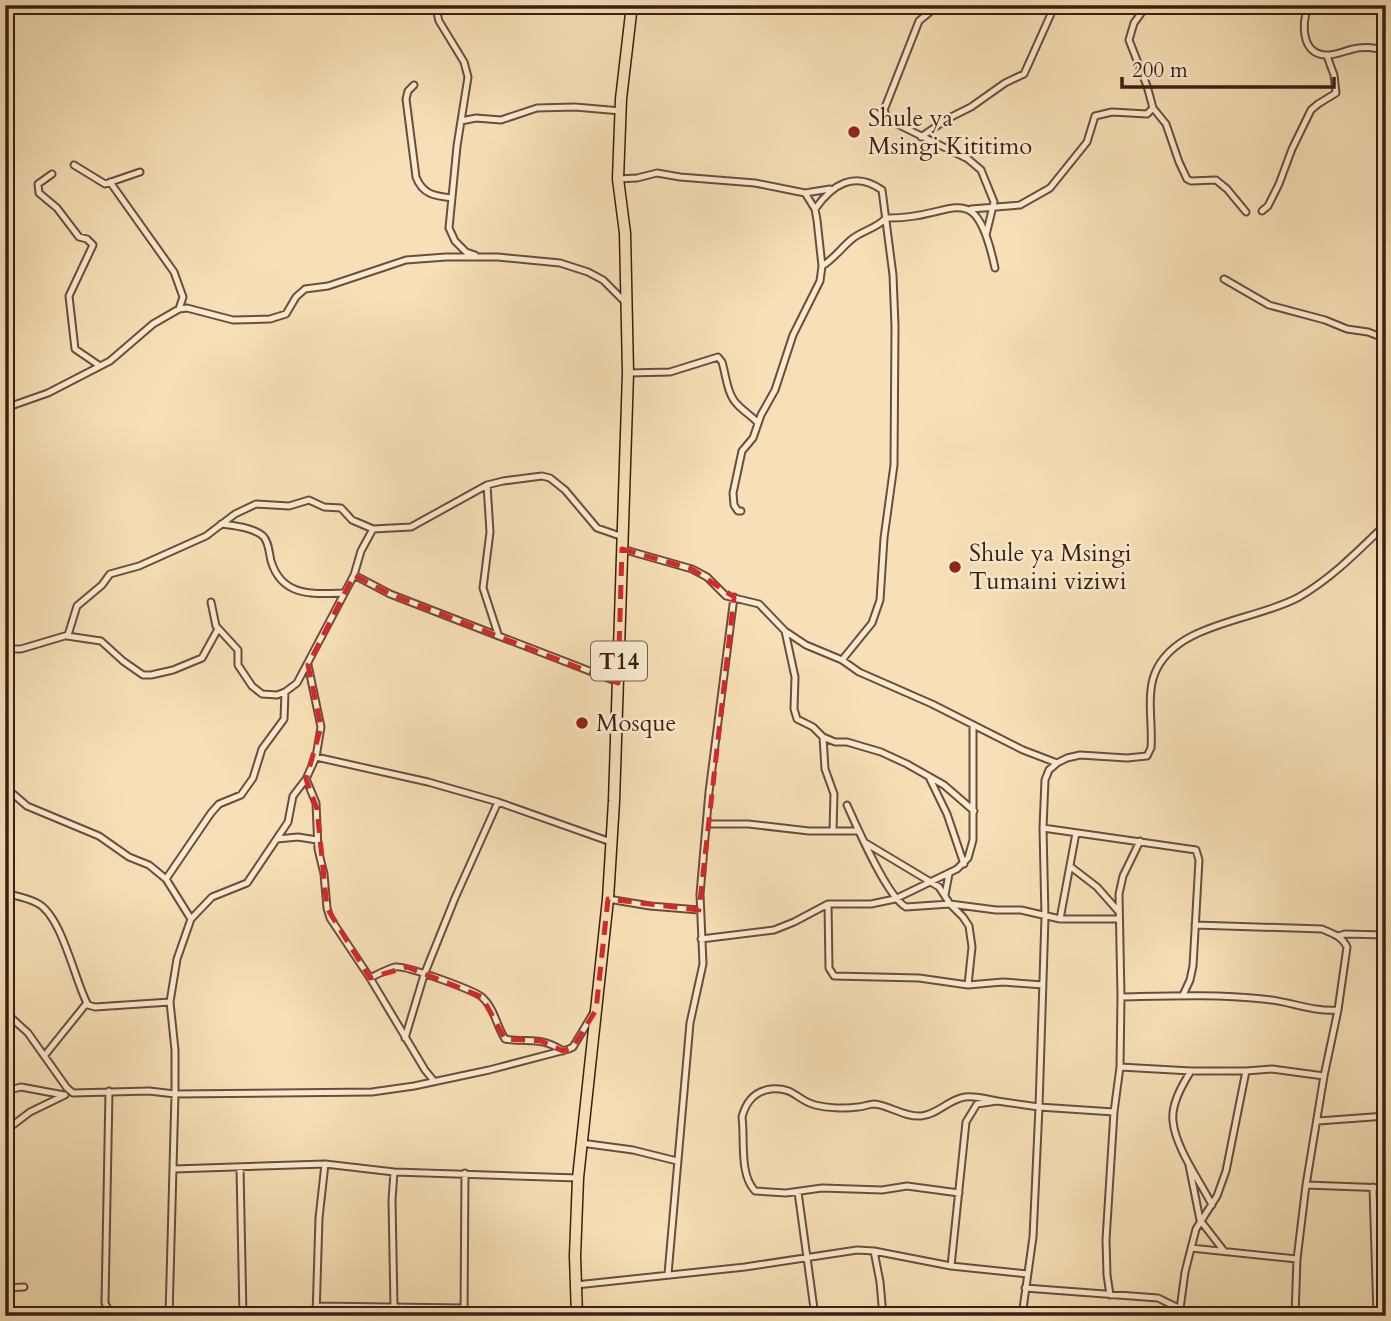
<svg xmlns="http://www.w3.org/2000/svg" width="1391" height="1321" font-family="Cardo,serif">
<rect width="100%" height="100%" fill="#f7e0b7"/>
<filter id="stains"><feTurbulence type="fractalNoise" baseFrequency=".00286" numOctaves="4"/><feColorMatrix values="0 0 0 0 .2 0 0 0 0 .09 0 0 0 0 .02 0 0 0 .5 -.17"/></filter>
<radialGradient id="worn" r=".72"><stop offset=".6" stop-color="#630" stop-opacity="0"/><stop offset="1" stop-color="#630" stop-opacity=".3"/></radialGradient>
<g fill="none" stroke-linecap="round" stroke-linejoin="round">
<defs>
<path id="minor" d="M435,5L439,21L464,62L468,77L457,146L449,228L455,241L466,252L475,255
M950,5L931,11L919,21L884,110L887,117L895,123L968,159L981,170L994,202L986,235
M1147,5L1134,23L1129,40L1147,86L1153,108L1166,124L1179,162L1187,179L1191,181L1216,180L1227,189L1246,212
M1309,5C1302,21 1300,53 1325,55C1334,56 1344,51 1353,49C1364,46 1374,48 1386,50
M414,85L408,91L406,99L416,177C423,195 435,196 452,198
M461,121L476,118L501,120L537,108L575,107L621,111
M921,137L947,119L971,107L1005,83L1024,74L1055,5
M74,165L105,184L140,172
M52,174L38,184L39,193L57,208L79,237L87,239L93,245L69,296L75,349L100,366
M618,179L637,178L657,173L680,177L755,183L805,193L815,209L817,220L822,266L820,281L793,335L775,390L761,415L753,438L742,451L733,493L734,505L738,511H741
M110,182L174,272L183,297L179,309
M805,193L830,189
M815,209C832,185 854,170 882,190L893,275L895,326L894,465L884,538L880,600L872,623L842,660
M971,209L1020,205L1050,188L1087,142L1095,116L1112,112L1147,114L1153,108
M1262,211L1268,206L1279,184L1292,149L1311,110L1318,104L1336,93L1334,75L1327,56
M822,266C834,259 841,248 852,239C863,230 876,229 886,218C955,220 974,172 995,268
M1224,279L1269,305L1325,320L1347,329L1368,332L1386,339
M628,373L670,372L718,357L722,362C726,375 727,394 737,404C743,411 752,416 758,423
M5,410L11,406L48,393L110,361L153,324L179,309L187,308L233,320L270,319L286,314L296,297L305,289L328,286L406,260L446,257H498L560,263L588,272L603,280L626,303
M487,485L490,532L483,588L498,634
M221,524C235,526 252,527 263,536C269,542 269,553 271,561C282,597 312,594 343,593
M622,549L692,569L707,577L726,596L759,604L785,631L806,645L842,660L859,672L932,704L1023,750L1057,763
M354,575L390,594L618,682
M211,602L216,626L238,650V665L252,686L262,694L277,695L285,692L297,683L354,575L361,551L373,529L411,527L487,485L503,481L542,476L550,478L565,490L597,528L623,537
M785,631L795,677L794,709L797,719L813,727L823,737L825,769L834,794L833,831
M67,636L101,641L123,661L143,675H151L173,670L202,658L218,629
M5,649H21L68,635L77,606L102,585L110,574L139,566L206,536L235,514L256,504L289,506L309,500L324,507L341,508L352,520L373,529
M823,737L835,742H847L881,752L907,764L944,785L974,811
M316,757L428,782L498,802L611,842
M306,779L316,803L318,849L324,874L327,908L330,918L370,978L425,1070L434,1081
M930,779L947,814L964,864
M5,787L27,806L99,836L129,857L149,865L166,879L191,919
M847,805C857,827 887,897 906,907L950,904L996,910H1021L1060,919H1119
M707,824H748L809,831H859
M1043,828L1196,850L1199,860L1193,966L1190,980L1183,995
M277,839L298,837L317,840
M864,842L939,887L950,904L963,917L969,926L972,947L968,985
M1071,867L1097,887L1119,912
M166,879L211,813L219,804L241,795L253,778L262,749L284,719L285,692
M5,893C16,896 28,898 37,903C62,915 75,982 88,1005L95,1007L170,1002
M945,895L949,874
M608,899L650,906L699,910
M828,904L829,968L834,976L919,978L968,985L1003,982L1043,985
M1060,919L1076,833
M1195,925L1322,929C1333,934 1342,936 1347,947L1338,1010L1324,1076L1306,1185
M1338,936L1345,934L1386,935
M701,939L774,930L794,922L828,904H871L895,899L957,869L968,858L973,840V726
M370,978C378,974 387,969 395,967C406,965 473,990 482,997C495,1009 496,1025 505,1039C529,1043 541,1036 563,1051
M1121,997C1169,996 1216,994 1263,999C1289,1001 1312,1012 1338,1010
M5,1012L28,1033L67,1088L73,1093L149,1091L175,1094L372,1092L414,1086L489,1070L569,1049L573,1047L594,1012
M405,1038L424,975L455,898L498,802
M45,1055L86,1004
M1120,1067L1191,1071H1246L1272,1069L1324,1076
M1191,1071C1182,1085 1171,1104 1173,1121C1175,1147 1200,1181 1212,1205
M5,1091L21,1087L64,1095
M109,1091L105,1303L110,1313L114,1316
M1318,1121L1386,1116
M5,1131L30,1112L65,1095
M581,1143L633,1150L677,1161
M1189,1165L1200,1220L1224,1251
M240,1168L243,1316
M174,1169L325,1164L394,1172L578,1178
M1373,1187L1377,1316
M798,1192L815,1316
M959,1193L907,1186L882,1190L822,1188L786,1193L755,1191C739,1174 745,1140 742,1117C746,1102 755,1091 771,1089C795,1087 796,1100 815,1105C827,1108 845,1109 858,1107C863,1107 869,1104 874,1104C889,1105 903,1117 921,1116C937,1115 949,1099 965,1097C976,1096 987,1099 997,1101
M1191,1248L1297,1259
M874,1251L880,1282L883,1316
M951,1266L966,1122L977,1104L997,1101L1039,1107L1114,1112
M668,1274L690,1023L703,964L700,894L709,792L734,597
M576,1285L745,1267L857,1250L874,1251L951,1266L1027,1274
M5,1288L24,1287
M1025,1288L1158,1298L1195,1316
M1110,1295L1107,1275L1106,1240L1114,1112L1120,1067L1121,997L1119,894L1123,876L1140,841
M316,1306L464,1308
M394,1307L392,1200L394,1172
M1180,1309L1185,1272L1196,1229L1217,1196L1226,1171L1246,1071
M169,1316L175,1094V1050L170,1002L177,959L191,919L212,897L247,883L288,822L293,796L306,779L316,757L321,727L308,665
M316,1316L319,1218L325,1164
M464,1316L465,1173
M1022,1316L1033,1237L1039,1107L1045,917L1043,828L1045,780L1049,770L1057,763L1067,758L1080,755L1127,758L1147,756L1151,748C1153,725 1146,695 1155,673C1176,622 1256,621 1299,597C1332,578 1359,550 1386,524
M1295,1316L1297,1259L1306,1185L1386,1188"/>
<path id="trunk" d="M577,1316L575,1256L578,1178L608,899L614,801L628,373L625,233L618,179L621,99L632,5"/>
</defs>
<use href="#minor" stroke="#694e3c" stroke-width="9"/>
<use href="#trunk" stroke="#3a1e13" stroke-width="13"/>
<use href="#minor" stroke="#faebd0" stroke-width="5"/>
<use href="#trunk" stroke="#f7e0b7" stroke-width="10"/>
</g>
<path fill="none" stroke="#d62828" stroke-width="5" stroke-dasharray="14 9" stroke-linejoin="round" d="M622,549L692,569L734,597L699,910L608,899L596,1010L573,1047L563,1051L541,1041L505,1039L482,997L448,983L407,967L370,978L327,908L317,809L306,779L321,727L308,665L354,575L390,594L618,683Z"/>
<g fill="#8f2418" stroke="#faebd0" stroke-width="2.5">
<circle cx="854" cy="132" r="7"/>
<circle cx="955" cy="567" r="7"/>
<circle cx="582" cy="723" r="7"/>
</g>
<g text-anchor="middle" stroke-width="5" stroke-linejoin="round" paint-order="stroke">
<rect fill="#faebd0" stroke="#745c4c" stroke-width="2" x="591" y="641.5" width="56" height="39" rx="5"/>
<g font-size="23" font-weight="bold" fill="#3a1e13">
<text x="619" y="669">T14</text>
</g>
<g font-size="24" fill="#3a1e13" stroke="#faebd0" text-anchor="start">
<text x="868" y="126">Shule ya<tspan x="868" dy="28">Msingi Kititimo</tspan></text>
<text x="969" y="561">Shule ya Msingi<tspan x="969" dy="28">Tumaini viziwi</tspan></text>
<text x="596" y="731">Mosque</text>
</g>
</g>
<rect width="1391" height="1321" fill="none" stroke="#f7e0b7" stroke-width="28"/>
<rect x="7" y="7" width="1377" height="1307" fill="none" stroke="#3a1e13" stroke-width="3.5"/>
<rect x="14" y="14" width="1363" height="1293" fill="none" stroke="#3a1e13" stroke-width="2"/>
<path d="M1122 77v10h212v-10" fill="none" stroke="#3a1e13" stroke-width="3.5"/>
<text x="1132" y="77" font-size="21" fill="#3a1e13" stroke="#faebd0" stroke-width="5" paint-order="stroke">200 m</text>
<rect width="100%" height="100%" filter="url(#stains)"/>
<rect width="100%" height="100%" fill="url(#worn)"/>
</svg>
